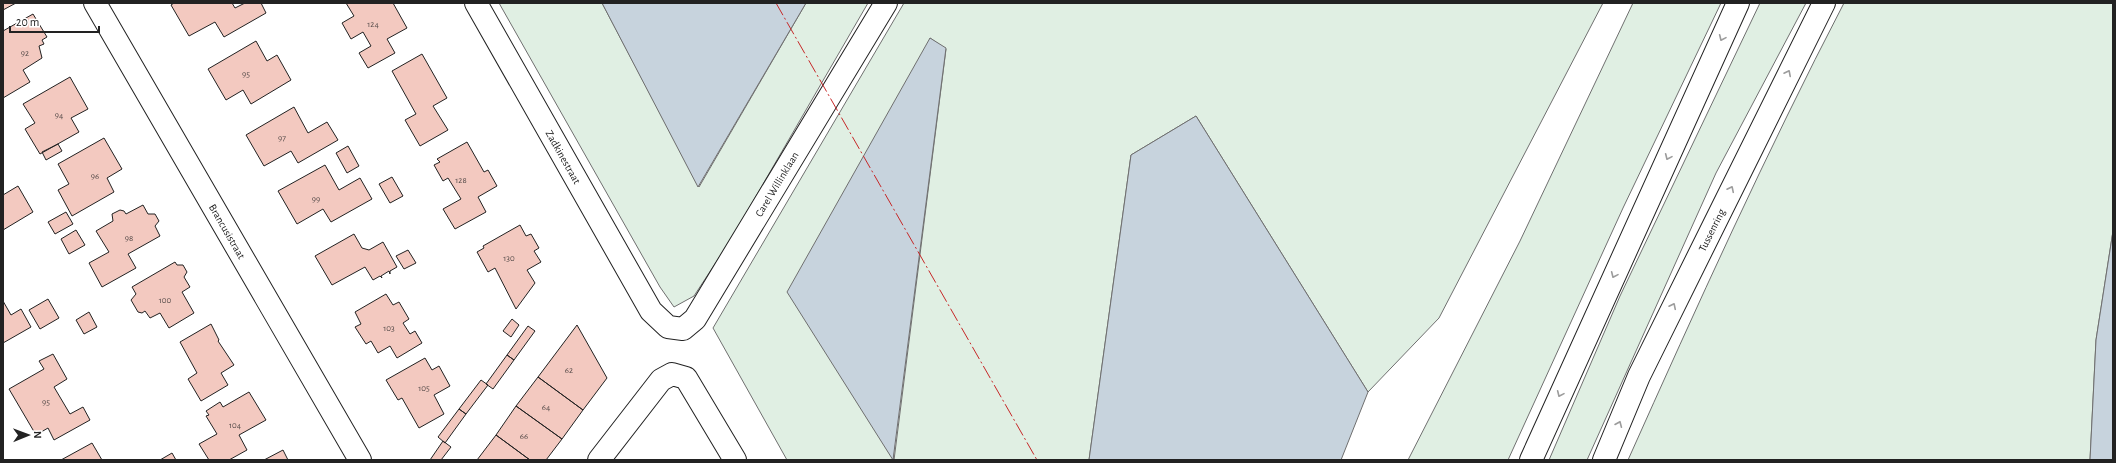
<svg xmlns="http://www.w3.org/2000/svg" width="2116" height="463" font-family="'Alegreya Sans',sans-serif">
<rect width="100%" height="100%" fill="#fff"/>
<path fill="#e0efe3" stroke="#6f6f6f" d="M499,3H602L699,187L806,3H868L730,241L694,296L674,307L660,287Z
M904,3H1603L1439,318L1368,392L1196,116L1131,155L1089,460H894L946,49L930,38L893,460H787L713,328Z
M1633,3H1721L1623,208L1508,460H1408L1520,241Z
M1760,3H1806L1716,173L1587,460H1549L1620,296Z
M1844,3H2113V231L2096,340L2090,460H1628C1697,306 1766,153 1844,3Z"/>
<path fill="#c7d3dd" stroke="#6f6f6f" d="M602,3H806L698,187Z
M930,38L946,48L893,460L787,292Z
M1196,116L1368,392L1341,460H1089L1131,155Z
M2113,231V460H2090L2096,340Z"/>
<path fill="#f3c9c0" stroke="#222" d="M3,3H16L3,10Z
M174,3H232L235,8L245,3H261L266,13L224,37L215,22L189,36L171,5Z
M346,3H393L407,28L387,39L395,53L368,68L359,53L371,46L363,32L351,39L342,23L354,16Z
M33,14L47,37L42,40L44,44L39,46L42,58L23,70L30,82L3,98V31Z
M256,41L267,61L277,55L291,80L251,104L243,90L226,100L208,69Z
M422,54L447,98L433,106L448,130L420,146L405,120L416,114L392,71Z
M70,77L88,109L71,118L79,132L40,154L25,129L35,123L23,104Z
M294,107L308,133L327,122L338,140L298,163L291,151L264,166L246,135Z
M104,138L122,169L107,178L114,192L72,216L58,190L69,184L58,164Z
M467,142L484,172L488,170L497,186L478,197L486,212L455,229L443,209L461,199L448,178L443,181L434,165L440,162L437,159Z
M58,144L62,151L46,160L42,152Z
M348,146L359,166L347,173L336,153Z
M325,165L339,190L360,178L372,199L331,222L323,209L297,224L278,191Z
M392,177L403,196L390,203L379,184Z
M18,186L33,212L3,230V195Z
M143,205L148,214H155L159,221L155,226L160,236L128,254L136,268L102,287L89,263L109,252L96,231L113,221L112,214L120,210L124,211L126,214Z
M66,212L73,224L55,234L48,222Z
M520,225L526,236L531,234L539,248L534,251L541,262L527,270L535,283L516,309L495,268L488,272L477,252L484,248L483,246Z
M76,230L85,245L69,254L61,239Z
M354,234L362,248L369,250L383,242L397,267L390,271V274L389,271L381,276L382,278L380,276L373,280L365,267L332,285L315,256Z
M408,250L416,263L404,269L396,256Z
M175,262L177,265H183L187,272L184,277L190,287L182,292L194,313L169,328L160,313L150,318L145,311L142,313L138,312L131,300L136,294L132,287Z
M386,294L393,305L399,302L409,319L403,323L410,334L415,331L422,343L397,358L390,346L378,353L371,341L366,344L355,327L361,324L355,312Z
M48,299L59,318L40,329L29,310Z
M3,301L11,315L21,309L31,327L3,343Z
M89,312L97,327L84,334L76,320Z
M512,319L519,325L511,337L503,331Z
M211,324L219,340L218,341L234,365L221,373L228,385L201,401L188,379L197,373L180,342Z
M577,325L607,378L583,410L538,377Z
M528,326L535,331L514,360L507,355Z
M53,354L67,379L54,387L70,414L83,407L90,420L54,440L48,428L36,435L9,389L44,369L39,361Z
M507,355L514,360L493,389L486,384Z
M425,358L432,370L439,366L450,386L434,395L444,414L419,428L402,398L398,400L386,380Z
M538,377L583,410L562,439L516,406Z
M481,380L488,385L466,414L459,409Z
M249,392L266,420L239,435L247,450L229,460H209L199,444L217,434L206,416L209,415L206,411L220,402L223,407Z
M516,406L562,439L546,460H530L496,435Z
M459,409L466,414L445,443L438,437Z
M496,435L530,460H477Z
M443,441L451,447L441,460H430Z
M92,443L102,460H61Z
M283,450L288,460H264Z
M172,453L176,460H160Z"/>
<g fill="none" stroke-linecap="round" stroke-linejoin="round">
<defs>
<g id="street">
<path id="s1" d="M95,3L360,460"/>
<path id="s2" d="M476,3L651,311L668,327L683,329L695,319L886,3"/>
<path d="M599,460L661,380L672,374L686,378L735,460"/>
</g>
<g id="highway">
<path d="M1531,460L1738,3"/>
<path id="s3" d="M1604,460L1639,376L1824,3"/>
</g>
</defs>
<use href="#street" stroke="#222" stroke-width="24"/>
<use href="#highway" stroke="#222" stroke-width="24"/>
<use href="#street" stroke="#fff" stroke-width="22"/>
<use href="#highway" stroke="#fff" stroke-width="22"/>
<path stroke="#c62828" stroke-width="1" stroke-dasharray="14 3 2 3" stroke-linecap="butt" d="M776,3L1037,460"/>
</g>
<defs><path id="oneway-chevron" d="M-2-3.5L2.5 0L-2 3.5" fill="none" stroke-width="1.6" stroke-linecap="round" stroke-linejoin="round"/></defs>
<g stroke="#9c9c9c">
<use href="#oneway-chevron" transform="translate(1722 38) rotate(114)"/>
<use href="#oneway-chevron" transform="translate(1788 73) rotate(-63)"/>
<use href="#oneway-chevron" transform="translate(1668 157) rotate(114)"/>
<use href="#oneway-chevron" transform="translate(1731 189) rotate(-64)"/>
<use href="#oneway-chevron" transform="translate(1614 275) rotate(114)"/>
<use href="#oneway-chevron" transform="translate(1673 306) rotate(-64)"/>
<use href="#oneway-chevron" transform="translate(1560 394) rotate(114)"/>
<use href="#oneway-chevron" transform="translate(1619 424) rotate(-67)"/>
</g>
<g text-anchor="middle" stroke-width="3" stroke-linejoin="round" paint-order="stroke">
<g font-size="9" fill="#564c4a">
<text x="373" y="27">124</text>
<text x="25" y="56">92</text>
<text x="246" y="77">95</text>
<text x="59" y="118">94</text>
<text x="282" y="141">97</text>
<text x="95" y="179">96</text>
<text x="461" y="183">128</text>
<text x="316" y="202">99</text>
<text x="129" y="241">98</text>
<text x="509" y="261">130</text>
<text x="165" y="303">100</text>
<text x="389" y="331">103</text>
<text x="569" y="373">62</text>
<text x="424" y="391">105</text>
<text x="46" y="405">95</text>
<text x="546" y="410">64</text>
<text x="235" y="428">104</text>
<text x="524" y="439">66</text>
</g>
<g font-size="11" fill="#222" stroke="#fff">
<text dy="4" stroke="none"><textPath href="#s2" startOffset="177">Zadkinestraat</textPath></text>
<text dy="4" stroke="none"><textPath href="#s2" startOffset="566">Carel Willinklaan</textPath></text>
<text dy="4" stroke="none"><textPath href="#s3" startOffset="254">Tussenring</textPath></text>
<text dy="4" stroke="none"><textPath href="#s1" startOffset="264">Brancusistraat</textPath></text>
</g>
</g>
<rect width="2116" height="463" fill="none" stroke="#222222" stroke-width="8"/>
<g transform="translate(28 435) rotate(89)" stroke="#ffffff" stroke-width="3" paint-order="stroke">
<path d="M0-3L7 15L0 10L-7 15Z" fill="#222222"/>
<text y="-6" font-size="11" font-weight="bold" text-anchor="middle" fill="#222222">N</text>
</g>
<path d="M10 26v6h89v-6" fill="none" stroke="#222222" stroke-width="2"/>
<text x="16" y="26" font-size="12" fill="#222222" stroke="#ffffff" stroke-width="3" paint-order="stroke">20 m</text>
</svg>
